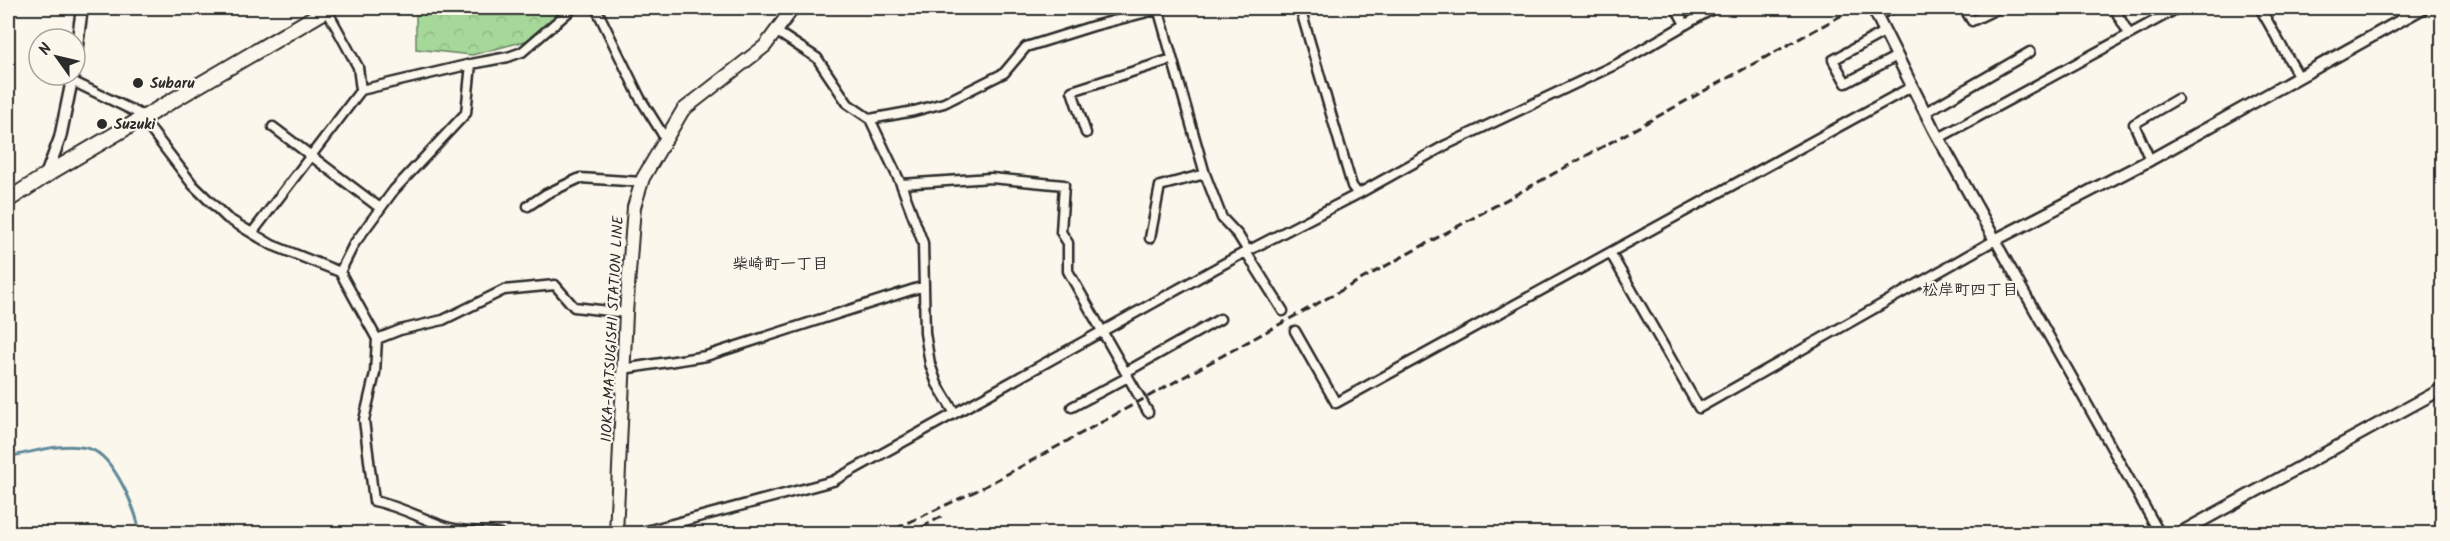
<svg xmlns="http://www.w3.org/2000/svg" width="2450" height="541" font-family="Kalam,'Klee One',sans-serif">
<defs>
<pattern id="forest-crowns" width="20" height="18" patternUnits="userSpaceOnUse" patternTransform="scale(1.5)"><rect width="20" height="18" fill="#a6d89a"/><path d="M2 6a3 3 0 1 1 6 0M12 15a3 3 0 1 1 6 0" fill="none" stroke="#8fba85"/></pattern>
</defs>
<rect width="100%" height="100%" fill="#fbf7ec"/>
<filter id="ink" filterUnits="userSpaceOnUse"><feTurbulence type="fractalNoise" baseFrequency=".0167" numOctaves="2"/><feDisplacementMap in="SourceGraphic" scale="12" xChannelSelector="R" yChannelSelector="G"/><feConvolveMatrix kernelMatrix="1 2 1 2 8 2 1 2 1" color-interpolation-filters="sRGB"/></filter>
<g filter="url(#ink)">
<path fill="url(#forest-crowns)" stroke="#688262" stroke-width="1.5" d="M416,8H564L529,40L472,55L416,49Z"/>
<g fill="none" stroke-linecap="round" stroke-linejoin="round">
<path stroke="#608a9a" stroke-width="3" d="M8,457C33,452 64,441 90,449C114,456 137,511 140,534"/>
<defs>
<path id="minor" d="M323,8L329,14L358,67L361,90
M596,8L640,98L665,138
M1158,8L1205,174L1222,218L1238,235L1248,251
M1300,8L1352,186L1358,194
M1676,8L1685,24
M1964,8L1972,21L1999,8
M2114,8L2129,34
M2260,8L2299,77
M2400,8L2405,17
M1878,15L1893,8
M777,32L817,58L848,104L870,119L901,184L923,243L925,333L930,364L937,384L954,412
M1884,32L1833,60L1846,83L1897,56
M72,81L138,113L193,185L227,218L272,245L340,272L377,339
M1926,112L2030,52
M870,119L914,111L944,103L1004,73L1026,47L1093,26L1159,9
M273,127L380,208
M1086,133L1072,91L1172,59
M1939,138L2178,8
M2150,160L2134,124L2177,99
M901,184L991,178L1064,185L1061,232L1068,243V271L1148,412
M528,206L546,194L580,178L642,182
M252,233L361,90L471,64L508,57L522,52L573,8
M1150,238L1160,186L1205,174
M1246,252L1283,311
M1611,254L1699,408L1995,240L2160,534
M340,272L354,244L394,190L466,113L471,64
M1295,331L1336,403L1913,86
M623,369L706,356L924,286
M1126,372L1220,319
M1072,407L1128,377
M500,534C480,532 459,532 440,525C417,516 398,506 374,501L364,420L375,373L377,339L400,330L443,320L504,290L555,285L574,307L626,313
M635,534L833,481L1236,257L1358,194L1446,145L1619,63L1714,8"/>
<path id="tertiary" d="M1873,8L1933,128L1995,240L2150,160L2423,8
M75,60L82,8
M46,175L60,138L73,75
M2178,534L2442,389"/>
<path id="secondary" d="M616,534L626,313L634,207L643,178L683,110L765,46L793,8"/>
<path id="trunk" d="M8,200L56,169L330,8"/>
</defs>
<use href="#minor" stroke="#2b2b2b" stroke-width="13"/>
<use href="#tertiary" stroke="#2b2b2b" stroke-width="15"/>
<use href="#secondary" stroke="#2b2b2b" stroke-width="16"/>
<use href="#trunk" stroke="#2b2b2b" stroke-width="18"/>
<use href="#minor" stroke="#fbf7ec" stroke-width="8"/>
<use href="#tertiary" stroke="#fbf7ec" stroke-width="10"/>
<use href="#secondary" stroke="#fbf7ec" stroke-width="12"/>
<use href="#trunk" stroke="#fbf7ec" stroke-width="14"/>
<path stroke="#2b2b2b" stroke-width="3" stroke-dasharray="9 4.5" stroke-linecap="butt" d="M884,534L980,489L1855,8
M910,534L944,515"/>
</g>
</g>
<g fill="#2b2b2b" stroke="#fbf7ec" stroke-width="2">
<circle cx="138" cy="83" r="6"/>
<circle cx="102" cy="124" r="6"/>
</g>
<g text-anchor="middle" stroke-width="4.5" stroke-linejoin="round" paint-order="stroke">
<g font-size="15" font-weight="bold" fill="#2b2b2b" stroke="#fbf7ec" text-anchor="start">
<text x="150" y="88">Subaru</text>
<text x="114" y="129">Suzuki</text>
</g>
<g font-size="15" fill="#2b2b2b" stroke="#fbf7ec">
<text transform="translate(612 329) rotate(-87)" y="5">IIOKA-MATSUGISHI STATION LINE</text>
</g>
<g font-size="16" font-weight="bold" fill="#2b2b2b" stroke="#fbf7ec">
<text x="780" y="269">柴崎町一丁目</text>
<text x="1970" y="295">松岸町四丁目</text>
</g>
</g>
<rect width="2450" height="541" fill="none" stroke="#fbf7ec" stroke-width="30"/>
<rect x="15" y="15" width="2420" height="511" fill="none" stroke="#2b2b2b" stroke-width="2" filter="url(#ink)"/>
<g transform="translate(57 57) rotate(304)"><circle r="28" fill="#fbf7ec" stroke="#a8a59f" stroke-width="1.5"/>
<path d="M0-4.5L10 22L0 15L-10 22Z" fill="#2b2b2b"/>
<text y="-9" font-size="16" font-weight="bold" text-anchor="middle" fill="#2b2b2b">N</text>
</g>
</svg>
